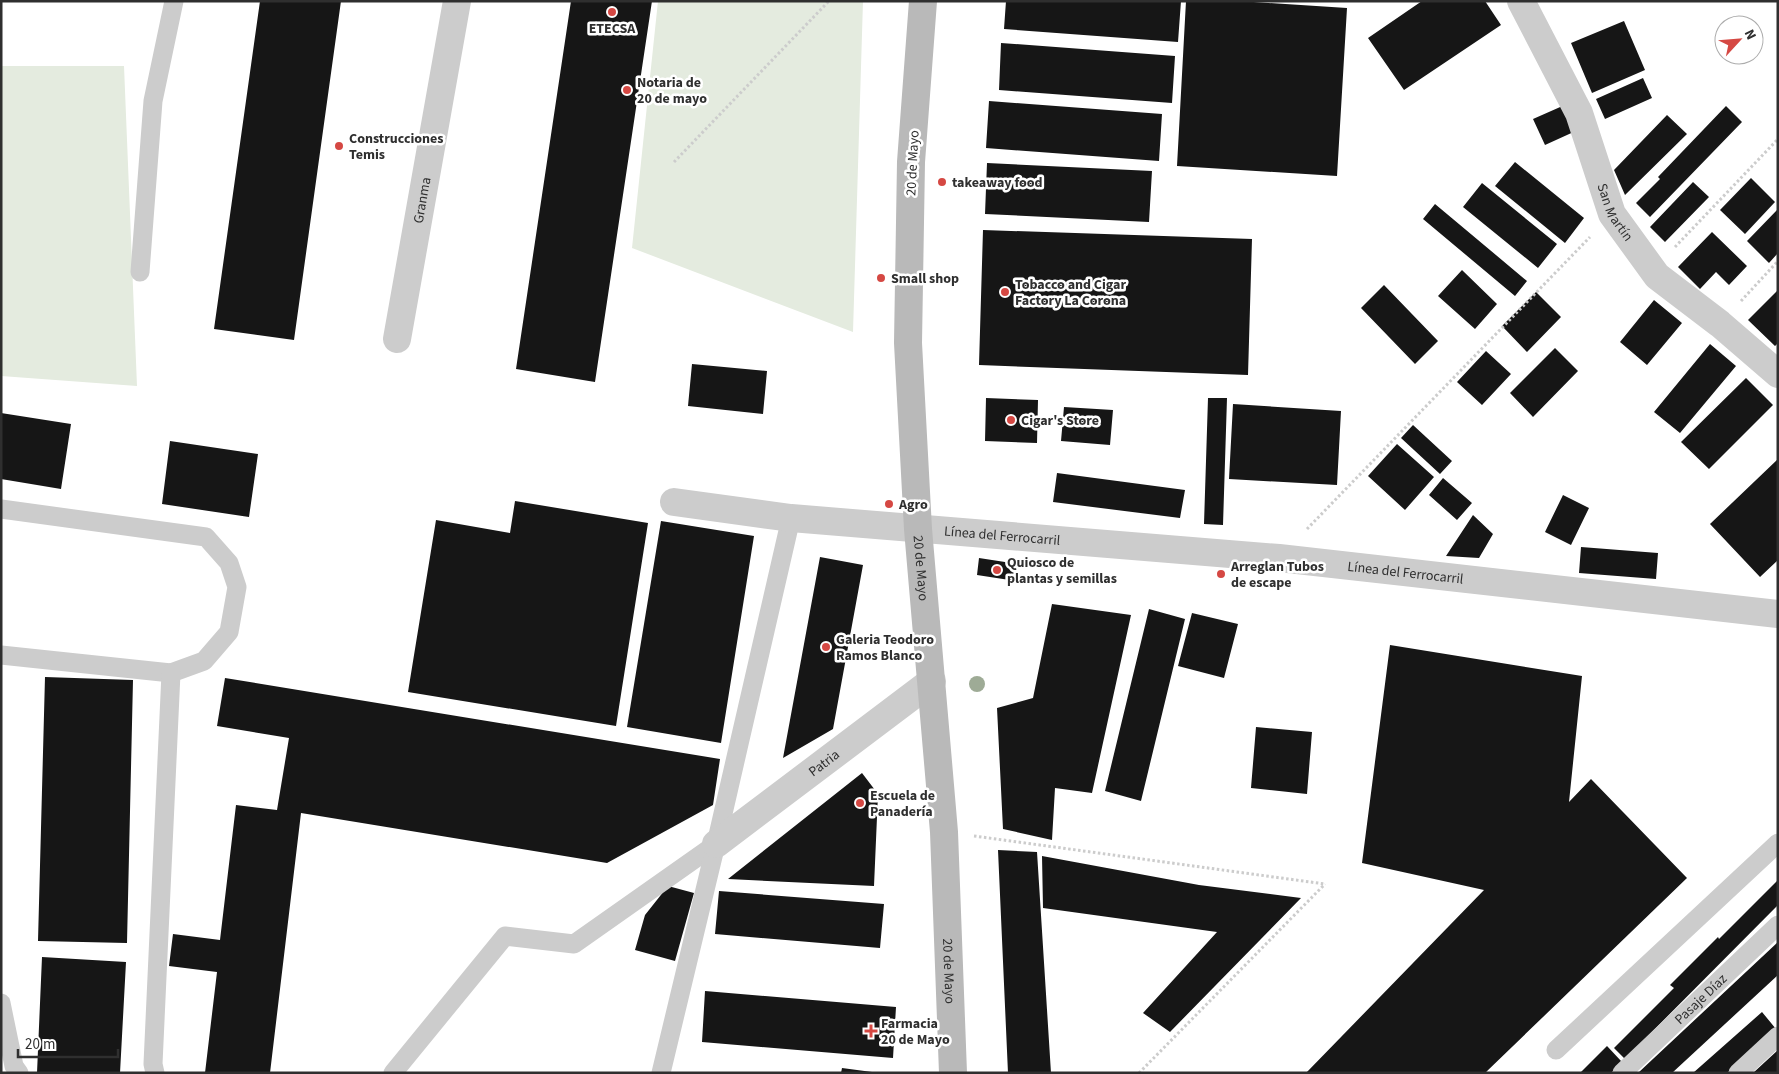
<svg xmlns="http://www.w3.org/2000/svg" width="1779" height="1074" font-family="'Source Sans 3',sans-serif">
<rect width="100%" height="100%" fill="#fff"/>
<path fill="#e4ebdf" d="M658,1H863L853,332L632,248Z
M1,66H124L137,386L1,376Z"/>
<path fill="#161616" d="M260,1H341L294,340L214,329Z
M571,1H652L595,382L516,369Z
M1006,1H1181L1178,42L1004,29Z
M1186,1H1239L1347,8L1337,176L1177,166Z
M1422,1H1485L1501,25L1404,90L1368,38Z
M1624,21L1645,70L1592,93L1571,43Z
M1001,43L1175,56L1172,103L999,90Z
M1643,78L1652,98L1605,119L1596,99Z
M989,101L1162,114L1159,161L986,148Z
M1567,104L1578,130L1545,145L1533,119Z
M1726,106L1742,122L1650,217L1636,203L1660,179L1658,177Z
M1667,115L1687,134L1625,195L1614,170Z
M1515,162L1584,218L1565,243L1495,186Z
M987,163L1152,171L1149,222L985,214Z
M1751,178L1775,202L1745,234L1720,210Z
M1693,182L1709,197L1665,242L1650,227Z
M1482,183L1557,244L1538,268L1463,207Z
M1435,204L1527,281L1515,296L1423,219Z
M1778,209V253L1769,263L1747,241Z
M983,230L1252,239L1248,375L979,365Z
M1712,232L1747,266L1729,285L1716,272L1700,289L1678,267Z
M1462,270L1497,304L1475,329L1438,296Z
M1384,285L1438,341L1415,364L1361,308Z
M1778,290V343L1775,346L1748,320Z
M1536,292L1561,317L1527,352L1502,326Z
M1654,300L1682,323L1647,365L1620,342Z
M1710,344L1736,366L1680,433L1654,412Z
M1555,348L1578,371L1533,417L1510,393Z
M1486,351L1511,374L1482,405L1457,382Z
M692,364L767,371L763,414L688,406Z
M1746,378L1773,405L1709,469L1681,442Z
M986,398L1038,400L1037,443L985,441Z
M1208,398H1227L1223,525L1204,524Z
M1233,404L1341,411L1337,485L1229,479Z
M1064,407L1113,410L1110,445L1061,441Z
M1,413L71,424L61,489L1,479Z
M1413,425L1452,461L1440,474L1401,438Z
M170,441L258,454L249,517L162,504Z
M1397,444L1434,477L1405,510L1368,476Z
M1778,459V560L1760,577L1710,524Z
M1057,473L1185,490L1180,518L1053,502Z
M1443,478L1472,503L1457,520L1429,495Z
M1563,495L1589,508L1571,545L1545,532Z
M515,501L648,523L616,726L408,692L436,520L510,533Z
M1473,515L1493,534L1479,558L1446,556Z
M661,521L754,536L721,743L627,727Z
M1581,547L1658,553L1656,579L1579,573Z
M820,557L863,565L833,729L783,758Z
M979,558L1018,564L1016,581L977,575Z
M1052,604L1131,615L1092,793L1055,788L1052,840L1003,829L997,708L1033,698Z
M1149,609L1185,619L1141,801L1105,791Z
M1192,613L1238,624L1224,678L1178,666Z
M1390,645L1582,676L1569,802L1591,779L1687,878L1485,1073H1306L1484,890L1362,863Z
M45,677L133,680L127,943L38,941Z
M225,678L720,759L713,805L607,863L301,813L270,1073H205L217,972L169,966L173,934L220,940L236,805L277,810L289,738L217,726Z
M1256,727L1312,732L1307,794L1251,788Z
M862,773L878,794L874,886L728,879Z
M998,850L1037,852L1051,1073H1008Z
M1042,856L1199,885L1301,898L1170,1032L1143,1013L1217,932L1043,908Z
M1778,880V905L1625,1059L1614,1048L1674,988L1670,985L1718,937L1719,939Z
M668,886L694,893L675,961L635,950L645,915Z
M719,891L884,904L880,948L715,934Z
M1778,942V975L1672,1073H1638Z
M42,957L126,962L120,1073H37Z
M705,991L896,1007L893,1058L702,1042Z
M1762,1012L1776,1029L1727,1073H1693Z
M1607,1046L1622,1062L1611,1073H1580Z
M1778,1050V1073H1753Z
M842,1068L872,1072V1073H841Z"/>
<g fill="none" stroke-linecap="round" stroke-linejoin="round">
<path stroke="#ccc" stroke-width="3" stroke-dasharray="2.5 2.5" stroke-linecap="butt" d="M674,162L829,1
M1675,247L1778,139
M1741,301L1778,261
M1307,529L1590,237
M974,836L1325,884
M1139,1073L1325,884"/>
<g stroke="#ccc" stroke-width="19">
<path d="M140,272L153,101L174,1"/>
<path d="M1,509L206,537L229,563L237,587L229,632L204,661L171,673L1,655"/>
<path d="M1,1003L14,1066L19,1073"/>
<path d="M1556,1050L1778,843"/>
<path d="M155,1073L153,1064L171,673"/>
<path d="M393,1073L505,936L574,944L716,844"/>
<path d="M661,1073L716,844L791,518"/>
<path id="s1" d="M1622,1073L1778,925"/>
<path d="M1738,1073L1778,1036"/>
</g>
<g stroke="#ccc" stroke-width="28">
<path id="s2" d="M1521,1L1579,113L1612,214L1657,276L1720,324L1778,374"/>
<path id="s3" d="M397,339L457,1"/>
<path id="s4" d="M674,502L791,518L1279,558L1778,614"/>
<path id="s5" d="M716,844L932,681"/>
</g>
<path stroke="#b9b9b9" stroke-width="28" id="s6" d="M923,1L911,162L908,343L918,529L944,832L953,1073"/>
</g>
<circle fill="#9eab96" cx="977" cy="684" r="8"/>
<g fill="#d54843" stroke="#fff" stroke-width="2">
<circle cx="612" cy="12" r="5"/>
<circle cx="627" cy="90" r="5"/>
<circle cx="339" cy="146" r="5"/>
<circle cx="942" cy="182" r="5"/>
<circle cx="881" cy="278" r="5"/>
<circle cx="1005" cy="292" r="5"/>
<circle cx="1011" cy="420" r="5"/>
<circle cx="889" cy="504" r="5"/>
<circle cx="997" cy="570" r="5"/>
<circle cx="1221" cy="574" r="5"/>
<circle cx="826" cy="647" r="5"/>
<circle cx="860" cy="803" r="5"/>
<path d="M868.5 1023.5h5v5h5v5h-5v5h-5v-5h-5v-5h5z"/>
</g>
<g text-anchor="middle" stroke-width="5" stroke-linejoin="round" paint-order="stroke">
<g font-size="14" font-weight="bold" fill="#2f2f2f" stroke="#fff" text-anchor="start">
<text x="612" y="33" text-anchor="middle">ETECSA</text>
<text x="637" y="87">Notaria de<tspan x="637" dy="16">20 de mayo</tspan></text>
<text x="349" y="143">Construcciones<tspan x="349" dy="16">Temis</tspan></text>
<text x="952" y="187">takeaway food</text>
<text x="891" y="283">Small shop</text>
<text x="1015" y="289">Tobacco and Cigar<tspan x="1015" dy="16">Factory La Corona</tspan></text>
<text x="1021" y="425">Cigar's Store</text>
<text x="899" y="509">Agro</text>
<text x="1007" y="567">Quiosco de<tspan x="1007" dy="16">plantas y semillas</tspan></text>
<text x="1231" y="571">Arreglan Tubos<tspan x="1231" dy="16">de escape</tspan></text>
<text x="836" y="644">Galeria Teodoro<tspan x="836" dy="16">Ramos Blanco</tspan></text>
<text x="870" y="800">Escuela de<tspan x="870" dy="16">Panadería</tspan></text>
<text x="881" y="1028">Farmacia<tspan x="881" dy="16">20 de Mayo</tspan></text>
</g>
<g font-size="14" fill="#2f2f2f" stroke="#fff">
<text transform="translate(912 163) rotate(-87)" y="5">20 de Mayo</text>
<text dy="5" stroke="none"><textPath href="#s3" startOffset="141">Granma</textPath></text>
<text dy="5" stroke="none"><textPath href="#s2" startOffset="232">San Martín</textPath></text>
<text dy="5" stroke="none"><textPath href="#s4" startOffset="330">Línea del Ferrocarril</textPath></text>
<text dy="5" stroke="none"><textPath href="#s6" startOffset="568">20 de Mayo</textPath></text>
<text dy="5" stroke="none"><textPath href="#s4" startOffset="735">Línea del Ferrocarril</textPath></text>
<text dy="5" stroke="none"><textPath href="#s5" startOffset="135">Patria</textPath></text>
<text dy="5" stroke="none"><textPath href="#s6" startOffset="972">20 de Mayo</textPath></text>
<text dy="5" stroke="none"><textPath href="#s1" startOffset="108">Pasaje Díaz</textPath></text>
</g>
</g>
<rect width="1779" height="1074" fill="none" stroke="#2f2f2f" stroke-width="5"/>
<g transform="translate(1739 40) rotate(64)"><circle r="24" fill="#ffffff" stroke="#acacac"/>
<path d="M0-4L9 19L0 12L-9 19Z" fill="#d54843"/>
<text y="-8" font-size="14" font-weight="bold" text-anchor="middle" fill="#2f2f2f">N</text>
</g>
<path d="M18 1049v8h100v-8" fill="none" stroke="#2f2f2f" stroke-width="2.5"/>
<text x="25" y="1049" font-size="15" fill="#2f2f2f" stroke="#ffffff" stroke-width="4" paint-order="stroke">20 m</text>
</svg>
